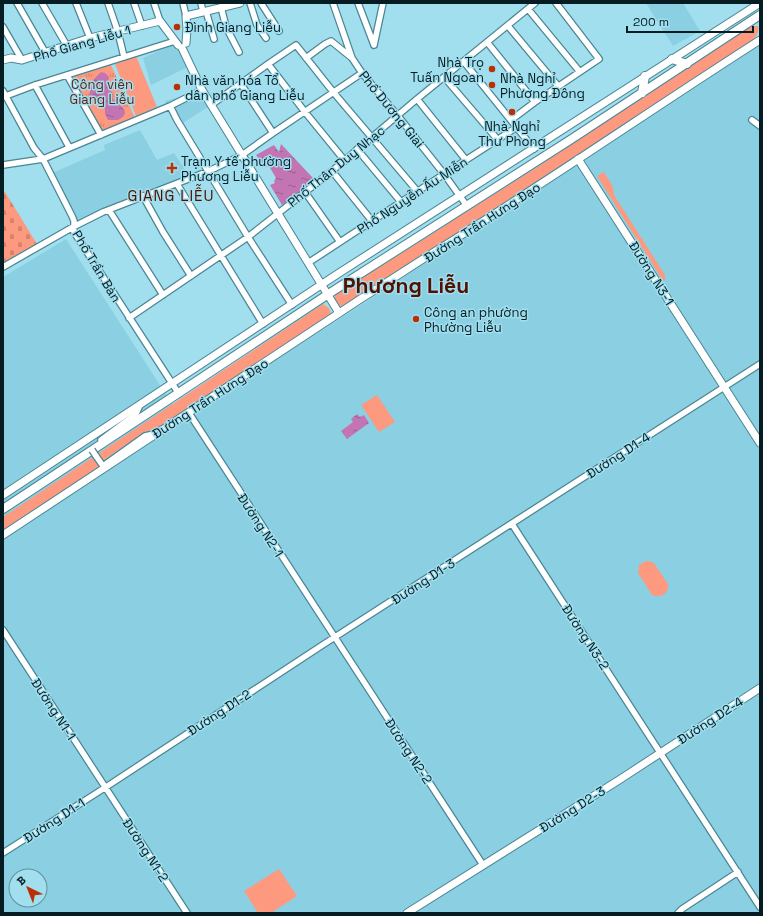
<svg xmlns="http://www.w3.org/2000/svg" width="763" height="916" font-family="'Space Grotesk',sans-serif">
<defs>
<pattern id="cemetery-stones" width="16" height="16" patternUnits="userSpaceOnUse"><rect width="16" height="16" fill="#fc997f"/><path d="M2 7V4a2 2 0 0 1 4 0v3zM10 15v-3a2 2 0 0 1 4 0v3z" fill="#d6836d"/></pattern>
<pattern id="park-tufts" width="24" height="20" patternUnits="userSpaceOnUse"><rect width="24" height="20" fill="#fc997f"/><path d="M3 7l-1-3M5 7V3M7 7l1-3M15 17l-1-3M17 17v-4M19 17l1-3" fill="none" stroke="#d6836d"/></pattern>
<pattern id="water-ripples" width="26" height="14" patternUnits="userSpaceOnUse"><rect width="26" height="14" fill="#c374b2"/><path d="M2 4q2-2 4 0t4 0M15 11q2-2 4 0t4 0" fill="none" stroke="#9c5e90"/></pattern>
</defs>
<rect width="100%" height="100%" fill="#a1deee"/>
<path fill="#8ad0e2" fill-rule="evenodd" d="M646,3H683L700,31L673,46Z
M174,44L190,66L151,85L143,58Z
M760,45V913H3V277L66,239L183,421ZM16,876H40V900H16Z
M200,87L211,105L178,126L165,101L183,96Z
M140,130L157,160L174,153L189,176L74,224L50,174L105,150L104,145Z"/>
<path fill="#fc997f" d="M755,26H758C760,34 754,39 749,43L479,219L342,306H339L334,298L337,294L542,164L732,39L748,28Z
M136,56L157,107L136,116L115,64Z
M604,172L613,187L614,195L665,275V280L663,281L597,176Z
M323,304L329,308L331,313L329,315L154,431H146L98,464L100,467L3,530V517Z
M377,395L395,422L379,432L361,405Z
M646,561L653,562L668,584C670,593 660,599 652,595L638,573L639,565Z
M279,869L297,896L271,913H258L244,891Z"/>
<path fill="url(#cemetery-stones)" d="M3,192H5L37,244L3,263Z"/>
<path fill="url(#park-tufts)" d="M111,65L135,118L102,131L74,78V76L76,74Z"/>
<path fill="url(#water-ripples)" d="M101,72L105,73L109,77L108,87L112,92L113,99C120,106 133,112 118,120H108L105,114V109L101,103C81,99 93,88 94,79Z
M281,144L313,178L302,190L282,205L270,185L275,183L274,181L276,178L269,166L266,167L256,155L274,145L279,152Z
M357,414L360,417L364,415L369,423L347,439L341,431L353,422L351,419Z"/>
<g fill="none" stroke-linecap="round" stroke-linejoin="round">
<defs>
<path id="minor" d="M17,3L45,52
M42,3L67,46
M76,3L90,38
M108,3L118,32L124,57
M134,3L142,26
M154,3L160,21
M183,3L186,16
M201,3L203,12
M250,3L257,25L266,38
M261,3L279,31
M333,3L352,58L362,73L398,116L444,174L467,206
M358,3L374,45
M221,7L226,27L239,52
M528,9L580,72
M206,11L214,39
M508,26L558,86
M3,27L22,60
M487,42L535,102
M374,45L383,3
M306,58L325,44L331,41L352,58
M464,62L534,149
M268,64L296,45L334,93L418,192
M67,75L101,135
M444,77L498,140
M241,84L273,133
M35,85L69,147
M3,91L34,148L43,159L72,216L74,221V232L179,394
M3,97L35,85L175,41
M417,99L466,160
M211,105L268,64L305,112L345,161
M170,106L177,120L248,237L292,305
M511,120L535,102L599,59L556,3
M752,120L760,126
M357,149L401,202
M3,165L43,159L170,106L202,90
M332,171L372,221
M177,184L263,324
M305,192L340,242
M143,196L163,232L191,276
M109,210L163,295
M308,263L401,202L517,127
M3,267L73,227L103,212L209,171L242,155L273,133L362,73
M129,318L248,237L332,171L417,99L535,3
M189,413L483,865
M101,440L136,414L140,405
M96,456L103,466L145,436L154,434
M512,524L760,907
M3,630L187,913
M3,853L106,787L321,646L760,364
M678,913L682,909L738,872"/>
<path id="major" d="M186,43L187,29L186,16L240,3
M182,48L202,90L339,313
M3,60L11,58L22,60L90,38L160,21L178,45
M578,159L760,443
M3,495L336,275L760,3
M3,535L362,298C388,282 413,265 439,249C547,182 652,109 760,40
M407,913L619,780L760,688"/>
<path id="highway" d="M672,59L687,64
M642,93L645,76
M3,509L333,291L570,140L760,15"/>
</defs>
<use href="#minor" stroke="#4b8694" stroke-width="8"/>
<use href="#major" stroke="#4b8694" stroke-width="9"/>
<use href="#highway" stroke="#4b8694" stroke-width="10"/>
<use href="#minor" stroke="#fff" stroke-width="5.5"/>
<use href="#major" stroke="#fff" stroke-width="7"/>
<use href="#highway" stroke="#fff" stroke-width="8"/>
<defs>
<path id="minor-bridge" d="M92,450L96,456"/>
</defs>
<use href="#minor-bridge" stroke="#4b8694" stroke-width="8" stroke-linecap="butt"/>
<use href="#minor-bridge" stroke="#fff" stroke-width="5.5"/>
</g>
<g fill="#ba3004" stroke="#a1deee" stroke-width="1.5">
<circle cx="177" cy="27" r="4"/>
<circle cx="492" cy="69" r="4"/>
<circle cx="492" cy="85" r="4"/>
<circle cx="177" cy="87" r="4"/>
<circle cx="512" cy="112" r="4"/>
<path d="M170 162h4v4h4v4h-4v4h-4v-4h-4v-4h4z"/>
<circle cx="416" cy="319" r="4"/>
</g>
<g text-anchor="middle" stroke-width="3" stroke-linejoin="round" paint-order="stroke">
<g font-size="13" fill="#041c22" stroke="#a1deee" text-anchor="start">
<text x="185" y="32">Đình Giang Liễu</text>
<text x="484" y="67" text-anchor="end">Nhà Trọ<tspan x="484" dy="15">Tuấn Ngoan</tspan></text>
<text x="500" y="83">Nhà Nghỉ<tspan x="500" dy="15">Phương Đông</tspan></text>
<text x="185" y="85">Nhà văn hóa Tổ<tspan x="185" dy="15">dân phố Giang Liễu</tspan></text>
<text x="512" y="131" text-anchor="middle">Nhà Nghỉ<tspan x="512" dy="15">Thư Phong</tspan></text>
<text x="181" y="166">Trạm Y tế phường<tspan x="181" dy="15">Phương Liễu</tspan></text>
<text x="424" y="317">Công an phường<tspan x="424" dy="15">Phường Liễu</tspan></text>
</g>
<g font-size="13" fill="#041c22" stroke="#a1deee">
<text transform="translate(82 43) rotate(-16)" y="5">Phố Giang Liễu 1</text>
<text transform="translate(392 109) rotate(51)" y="5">Phố Dương Giai</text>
<text transform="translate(336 166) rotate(-39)" y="5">Phố Thân Duy Nhạc</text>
<text transform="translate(412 195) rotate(-33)" y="5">Phố Nguyễn Ấu Miễn</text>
<text transform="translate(482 222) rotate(-33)" y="5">Đường Trần Hưng Đạo</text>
<text transform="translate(97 266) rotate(59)" y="5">Phố Trần Bàn</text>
<text transform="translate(652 273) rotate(58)" y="5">Đường N3-1</text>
<text transform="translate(210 398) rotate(-33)" y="5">Đường Trần Hưng Đạo</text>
<text transform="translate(618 455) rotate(-33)" y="5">Đường D1-4</text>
<text transform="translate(261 525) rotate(57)" y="5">Đường N2-1</text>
<text transform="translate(423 581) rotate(-33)" y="5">Đường D1-3</text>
<text transform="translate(586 637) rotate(57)" y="5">Đường N3-2</text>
<text transform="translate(54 709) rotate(57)" y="5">Đường N1-1</text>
<text transform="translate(219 712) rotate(-33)" y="5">Đường D1-2</text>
<text transform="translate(710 720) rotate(-33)" y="5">Đường D2-4</text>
<text transform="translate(409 751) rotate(57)" y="5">Đường N2-2</text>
<text transform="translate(572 809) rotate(-32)" y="5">Đường D2-3</text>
<text transform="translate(54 820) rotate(-33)" y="5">Đường D1-1</text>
<text transform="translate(146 850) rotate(57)" y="5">Đường N1-2</text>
</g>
<g font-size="13" fill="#602213" stroke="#a1deee">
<text x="102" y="89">Công viên<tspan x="102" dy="15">Giang Liễu</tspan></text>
</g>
<g font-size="15" letter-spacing="1" fill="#521001" stroke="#a1deee">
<text x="171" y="201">GIANG LIỄU</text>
</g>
<g font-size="21" font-weight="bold" fill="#521001" stroke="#a1deee">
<text x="406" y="293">Phương Liễu</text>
</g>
</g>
<rect width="763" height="916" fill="none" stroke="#041c22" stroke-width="8"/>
<g transform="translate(28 888) rotate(317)"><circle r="19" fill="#a1deee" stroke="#62909c"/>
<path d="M0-3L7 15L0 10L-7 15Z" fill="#ba3004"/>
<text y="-6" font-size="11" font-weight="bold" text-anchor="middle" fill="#041c22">B</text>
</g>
<path d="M627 26v6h126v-6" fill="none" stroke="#041c22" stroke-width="2"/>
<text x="633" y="26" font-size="12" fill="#041c22" stroke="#a1deee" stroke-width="3" paint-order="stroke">200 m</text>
</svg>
